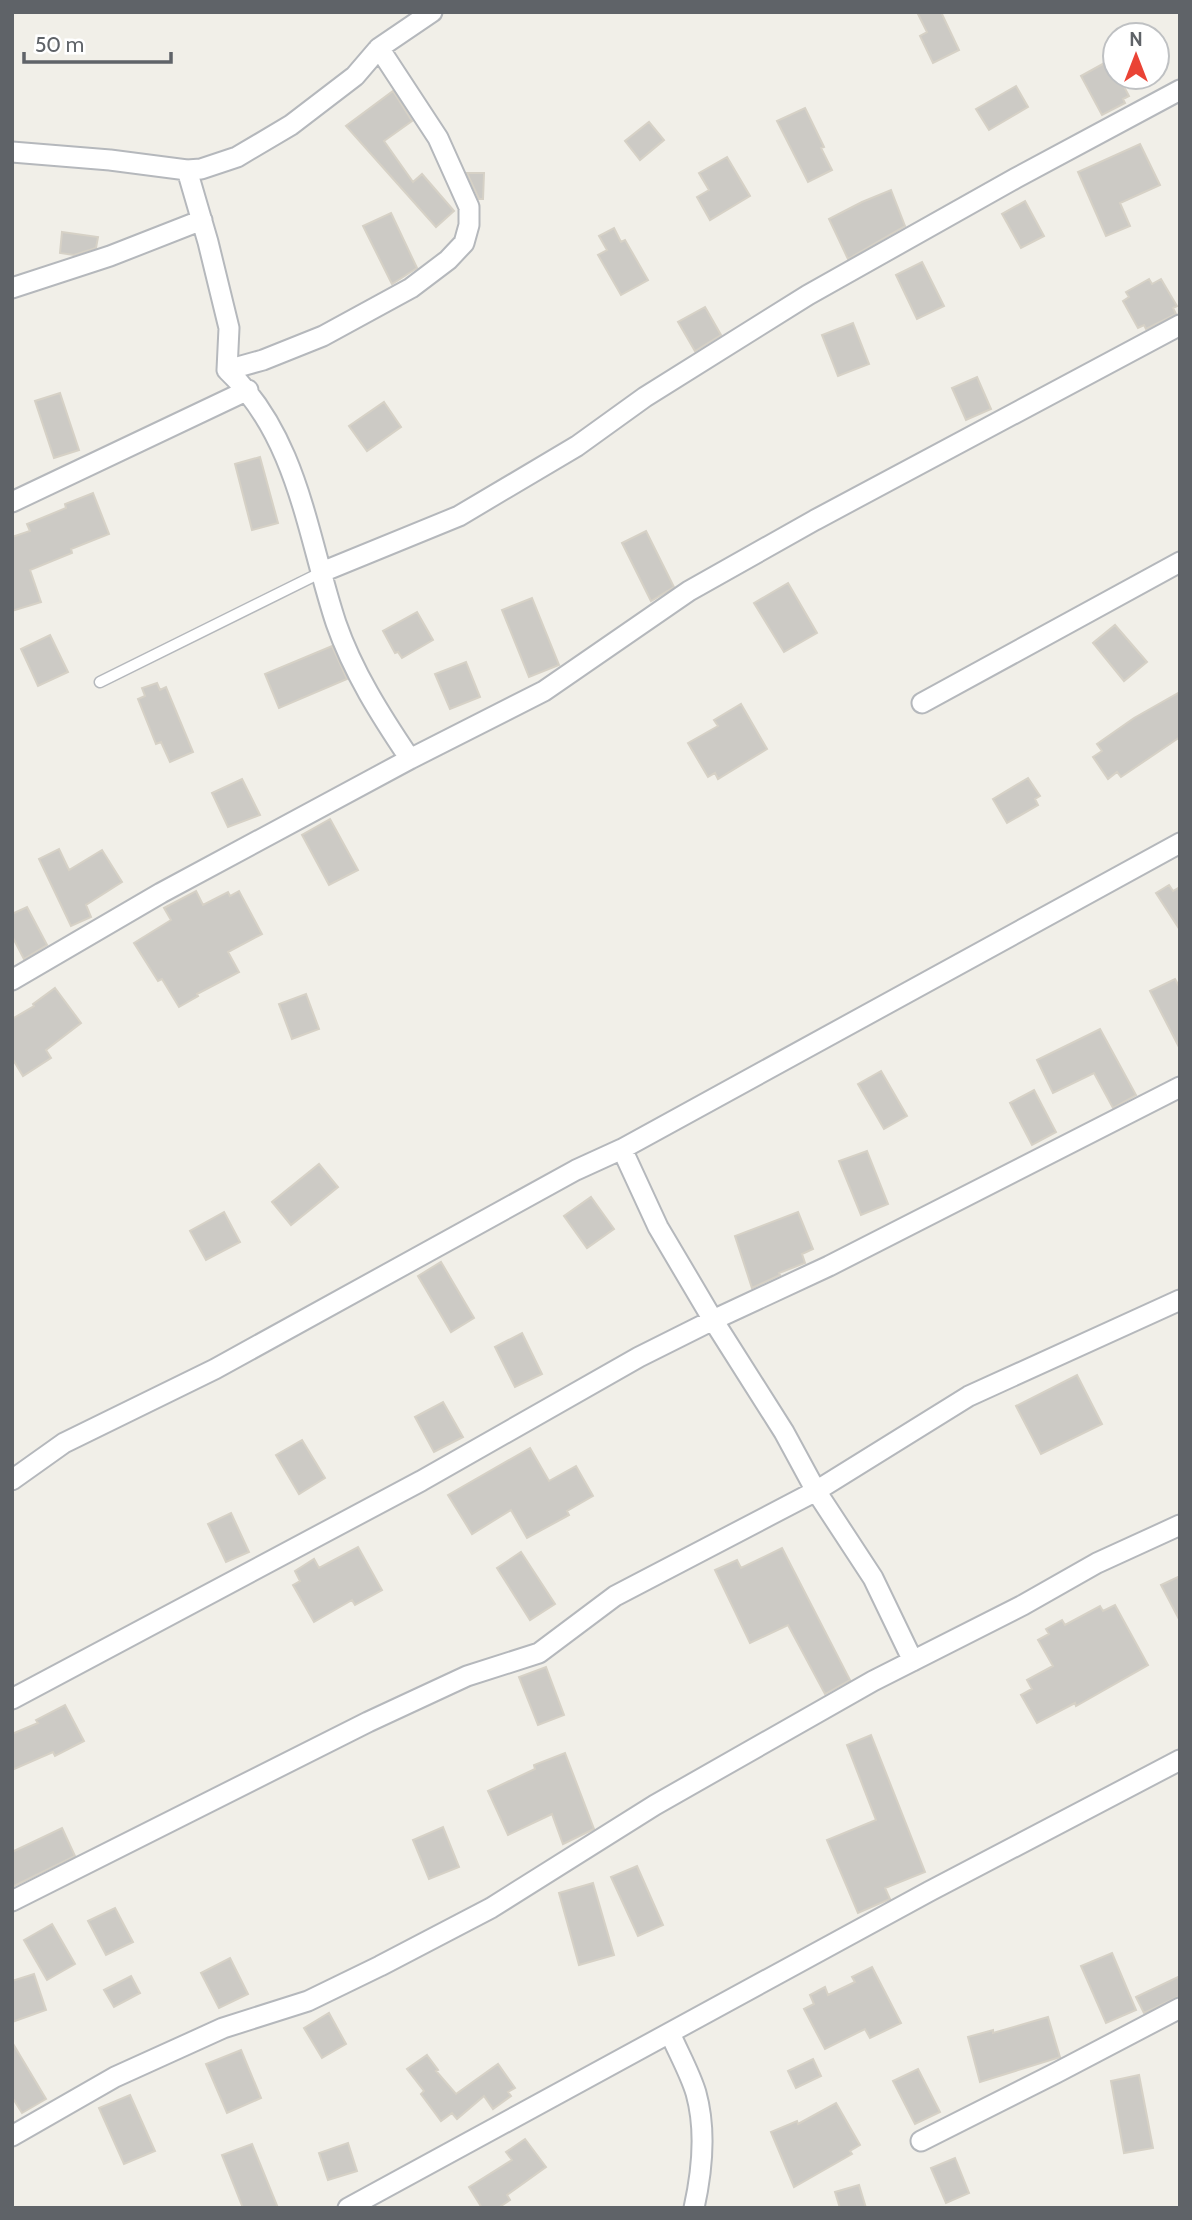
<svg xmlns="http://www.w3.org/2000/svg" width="1192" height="2220" font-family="Cabin,sans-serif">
<rect width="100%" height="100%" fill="#f1efe8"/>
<path fill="#cccac5" stroke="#d6d1c6" stroke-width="2" d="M917,12H941L959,50L933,63L920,36L927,32Z
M1110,60L1115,70V77H1119L1129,96L1123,99L1125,103L1102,115L1081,76Z
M1016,86L1028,107L989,130L976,109Z
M393,91L412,121L384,141L413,182L422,174L454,211L436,227L346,126Z
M805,108L824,147L821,148L832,170L808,182L777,121Z
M649,122L664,140L640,160L625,141Z
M1140,144L1160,185L1120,203L1130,226L1106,236L1078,172Z
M727,157L750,196L710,220L697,197L709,190L699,173Z
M467,173H484L483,199H479Z
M891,190L905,226L848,259L829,219L862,202Z
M1025,201L1044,236L1021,248L1002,214Z
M391,213L417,268L392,284L363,226Z
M614,228L621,242L625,240L648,280L621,295L598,255L607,250L599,236Z
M62,232L98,237L96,248L74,255L60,253Z
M922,262L944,306L917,319L896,275Z
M1149,279L1152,284L1161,279L1177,306L1173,308L1176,314L1146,329L1144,325L1138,328L1123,301L1129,297L1126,292Z
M705,307L721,335L695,351L678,322Z
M853,323L869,364L838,376L822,335Z
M977,377L991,409L966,420L952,388Z
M60,393L79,450L54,458L35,401Z
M384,402L401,427L367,451L349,426Z
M260,457L278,523L252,530L235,464Z
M93,493L109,534L71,549L72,553L30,570L41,602L12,611V537L30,531L27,524L66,508L65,504Z
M646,531L674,587L651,601L622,543Z
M788,583L817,633L784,652L754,603Z
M532,598L559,665L529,677L502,610Z
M417,612L433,640L402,658L398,652L395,653L383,631Z
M1115,625L1147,662L1124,681L1093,643Z
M50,635L68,672L38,686L21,649Z
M332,646L347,679L279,708L265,674Z
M466,662L480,697L450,709L435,674Z
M157,683L160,690L166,687L193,752L170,762L161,742L156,744L138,699L145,696L142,688Z
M1180,692V737L1121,777L1117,772L1108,779L1093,757L1102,751L1097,744L1134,718Z
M741,704L767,749L718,779L715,773L708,777L688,743L718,726L714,720Z
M1028,778L1040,796L1035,799L1038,805L1007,823L993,799Z
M242,779L260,815L228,827L212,793Z
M330,819L358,870L329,885L302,835Z
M59,849L69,870L102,850L122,882L86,905L91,917L71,926L39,859Z
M1169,885L1173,891L1180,887V930L1156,893Z
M196,891L203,905L228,892L230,896L239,891L262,934L228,952L239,972L197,994L198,996L179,1007L162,979L158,981L134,943L171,920L164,908Z
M27,907L47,945L24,959L12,936V914Z
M1175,979L1180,988V1049L1150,991Z
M55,988L81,1023L46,1050L51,1058L23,1076L12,1058V1019L34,1006L33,1004Z
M306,994L319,1029L292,1039L279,1004Z
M1100,1029L1136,1095L1113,1108L1094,1073L1053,1093L1037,1060Z
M881,1071L907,1116L884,1129L858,1084Z
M1034,1090L1056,1132L1032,1145L1010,1103Z
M867,1151L888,1204L861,1215L839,1161Z
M319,1164L338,1187L291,1225L272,1202Z
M591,1197L614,1229L587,1248L564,1216Z
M224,1212L240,1242L206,1260L190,1231Z
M798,1212L813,1249L802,1254L805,1263L779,1273L780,1275L752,1288L735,1236Z
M441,1262L474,1318L451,1332L418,1276Z
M522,1333L542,1374L515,1387L495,1347Z
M1077,1375L1102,1424L1041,1454L1016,1406Z
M443,1402L463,1437L434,1452L415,1417Z
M302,1440L325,1478L299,1494L276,1455Z
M530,1448L549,1481L576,1466L593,1496L567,1511L569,1515L527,1538L511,1510L472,1534L448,1495Z
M231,1513L249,1552L226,1562L208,1524Z
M358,1547L382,1590L355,1605L352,1600L314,1622L293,1585L300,1581L295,1571L314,1559L319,1568Z
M782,1548L850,1680L825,1694L788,1625L750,1643L715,1570L737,1560L741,1568Z
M521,1552L555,1604L530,1620L497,1568Z
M1180,1576V1621L1161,1585Z
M1115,1605L1148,1665L1076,1706L1075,1703L1037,1723L1021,1695L1032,1689L1027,1680L1053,1666L1038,1640L1049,1634L1046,1629L1062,1620L1065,1625L1100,1606L1103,1611Z
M546,1667L564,1715L538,1725L519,1677Z
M65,1705L84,1741L55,1756L53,1752L12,1770V1734L38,1723L36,1720Z
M871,1735L925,1872L885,1888L890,1899L858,1913L827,1840L876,1820L847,1745Z
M565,1753L594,1829L563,1844L552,1814L508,1835L488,1791L535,1769L534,1765Z
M443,1827L459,1867L429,1879L413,1840Z
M62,1828L75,1856L12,1887V1852Z
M637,1866L663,1925L638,1936L611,1877Z
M593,1883L614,1955L579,1965L559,1893Z
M115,1908L133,1942L106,1955L88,1921Z
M52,1924L75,1964L47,1980L24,1940Z
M1112,1953L1136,2010L1106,2023L1081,1966Z
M230,1958L248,1994L219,2008L201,1973Z
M872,1967L901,2023L870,2038L865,2029L825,2049L804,2009L814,2004L810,1995L825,1987L828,1995L855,1982L852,1977Z
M34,1974L46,2010L12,2022V1981Z
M131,1976L140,1993L114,2007L104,1990Z
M1180,1976V1996L1144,2013L1136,1997Z
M329,2013L346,2044L322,2058L304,2028Z
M1048,2017L1060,2057L980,2082L968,2037L993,2030V2033Z
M12,2042L46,2099L22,2113L12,2097Z
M241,2050L261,2098L227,2113L206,2064Z
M427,2055L438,2070L436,2071L456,2094L498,2064L515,2088L508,2092L511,2096L493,2109L484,2096L457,2119L452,2113L441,2121L421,2094L424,2091L407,2069Z
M813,2059L821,2076L796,2088L788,2071Z
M918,2069L940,2112L915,2124L893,2081Z
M1139,2075L1153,2148L1124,2153L1111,2081Z
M130,2095L155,2151L124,2164L99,2108Z
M836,2103L860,2145L850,2151L852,2154L794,2187L771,2132L797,2121L798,2124Z
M525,2139L546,2167L507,2195L510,2200L498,2208H482L469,2187L512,2160L506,2152Z
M348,2143L357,2171L328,2180L319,2153Z
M252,2144L278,2208H243L222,2155Z
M955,2158L969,2193L946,2203L931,2168Z
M859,2185L866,2208H840L835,2192Z"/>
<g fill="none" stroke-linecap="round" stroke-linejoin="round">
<defs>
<path id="service" d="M100,682L322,572"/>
<path id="minor" d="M12,152L110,160L187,170L201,169L237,157L291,125L355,76L379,48L432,12
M12,288L110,256L202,220
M227,370L263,360L323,336L411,288L448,260L464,243L469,225V207L438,138L379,48
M12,502L248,390
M322,572L459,516L577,446L645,397L808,295L1016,178L1180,90
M922,703L1180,562
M410,759L544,691L689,591L815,520L1180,325
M12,980L161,893L410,759C381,716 353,672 336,623C307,535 298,437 227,370L229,328L208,242L187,170
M12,1480L64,1443L215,1369L576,1170L622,1149L1180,843
M913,1661L873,1578L816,1491L784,1432L713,1320L829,1266L1180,1087
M12,1699L421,1481L639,1357L713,1320L658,1227L622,1149
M12,1901L368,1722L467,1676L539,1653L615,1596L816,1491L969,1396L1180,1300
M670,2033C678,2052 690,2073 696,2093C706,2129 702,2172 694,2208
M12,2136L115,2077L223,2028L308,2001L380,1966L491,1908L655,1805L873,1681L1023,1605L1097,1563L1180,1525
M921,2141L1056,2073L1180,2008
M348,2208L930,1891L1180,1760"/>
</defs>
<use href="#service" stroke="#b5b8bc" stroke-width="13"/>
<use href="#minor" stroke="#b5b8bc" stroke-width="23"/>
<use href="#service" stroke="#fff" stroke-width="10"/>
<use href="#minor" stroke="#fff" stroke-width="19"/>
</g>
<rect width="1192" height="2220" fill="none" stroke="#5f6368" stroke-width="28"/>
<g transform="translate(1136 56)"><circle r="33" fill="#ffffff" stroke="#bfc1c3" stroke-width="2"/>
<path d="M0-5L12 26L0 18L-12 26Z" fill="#ea4335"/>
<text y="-10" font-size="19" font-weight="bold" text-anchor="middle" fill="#5f6368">N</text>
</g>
<path d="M24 52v10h147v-10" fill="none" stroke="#5f6368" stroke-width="3.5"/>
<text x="35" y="52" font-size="21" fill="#5f6368" stroke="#ffffff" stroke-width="5" paint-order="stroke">50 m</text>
</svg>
